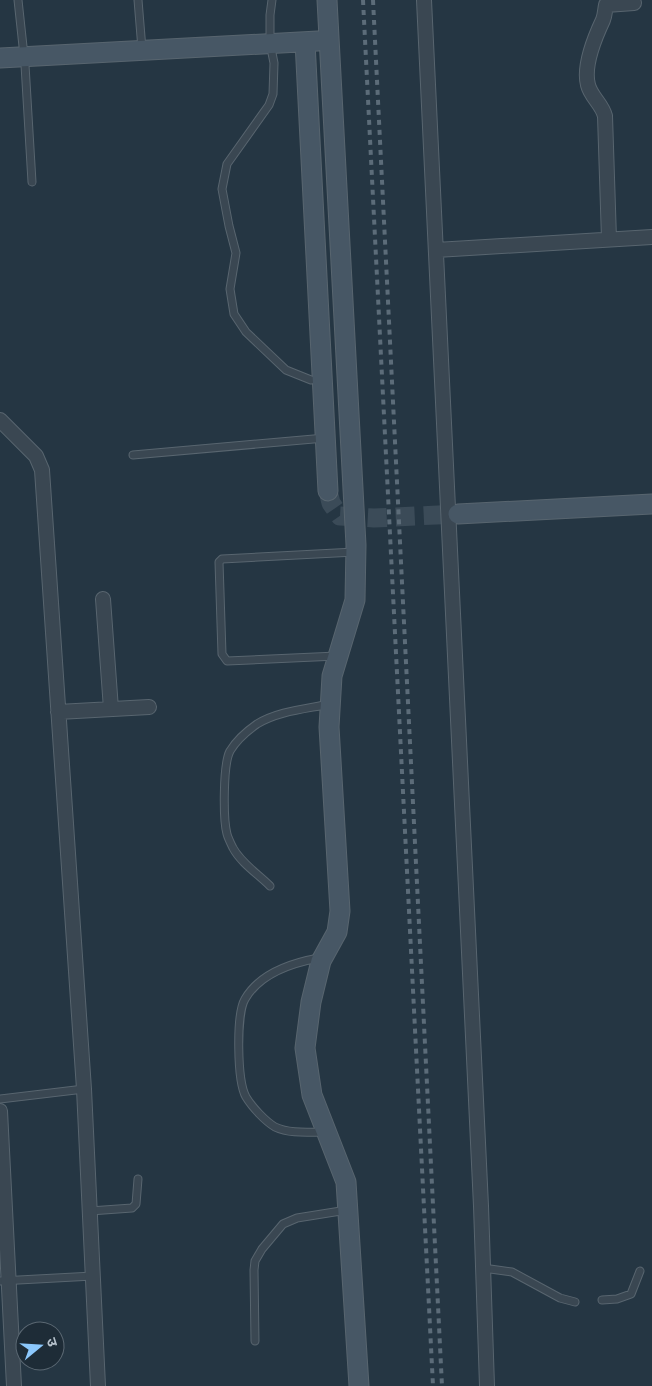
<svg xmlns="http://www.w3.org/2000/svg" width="652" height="1386" font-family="'PT Sans Narrow','Noto Sans Devanagari',sans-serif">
<rect width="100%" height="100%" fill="#253643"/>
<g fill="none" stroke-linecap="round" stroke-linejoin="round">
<path stroke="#3b4b58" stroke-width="19" stroke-dasharray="19 9" stroke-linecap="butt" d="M328,491L331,503L340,516L374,518L458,514"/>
<defs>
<path id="lane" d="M18,0L25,65L32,182
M138,0L142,49
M272,0L270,15V43L274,63L273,94L269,105L227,164L222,189L229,226L236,253L230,289L234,314L246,332L286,370L311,380
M133,455L325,438
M337,656L227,661L222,654L219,562L222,559L355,552
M270,886C258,874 241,863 233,848C231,844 228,838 227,834C223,819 223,764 230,751C236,741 247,731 257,724C278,711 306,709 330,704
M319,958C291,963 260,973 245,999C236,1014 237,1081 246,1097C252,1107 265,1121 275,1127C290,1134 308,1132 324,1132
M0,1099L84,1089
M90,1211L132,1208L136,1204L138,1179
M483,1268L512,1272L560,1298L575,1302
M0,1281L93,1276
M602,1300L617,1299L631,1294L640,1271
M255,1341L254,1270L255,1261L262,1249L283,1224L297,1218L347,1210"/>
<path id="street" d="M424,0L481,1206L487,1386
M609,239L605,116C602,104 591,97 588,85C583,66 595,37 603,20C605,15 605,10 606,5L634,3
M436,250L652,237
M0,420L36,456L42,470L84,1089L98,1386
M103,599L111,709
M58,712L149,707
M0,1111L14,1386"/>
<path id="secondary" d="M327,0L356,545L355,600L332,676L329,727L340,911L337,932L321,961L311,1002L305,1048L312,1095L346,1182L359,1386
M305,42L328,491
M0,58L318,41
M458,514L652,504"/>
</defs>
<use href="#lane" stroke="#58656f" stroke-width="9"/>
<use href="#street" stroke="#58656f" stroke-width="16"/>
<use href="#secondary" stroke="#58656f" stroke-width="21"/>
<use href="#lane" stroke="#3a4752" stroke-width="7"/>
<use href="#street" stroke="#3a4752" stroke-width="14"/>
<use href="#secondary" stroke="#475765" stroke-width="19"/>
<path stroke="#5c6c79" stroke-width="4" stroke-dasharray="5 5" stroke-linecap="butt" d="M363,0L433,1386
M373,0L442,1386"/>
</g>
<g transform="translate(40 1346) rotate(72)"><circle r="24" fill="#1e2c37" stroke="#5b6873"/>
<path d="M0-4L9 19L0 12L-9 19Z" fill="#8cc8fc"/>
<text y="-8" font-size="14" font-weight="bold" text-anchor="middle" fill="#b7c2cc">उ</text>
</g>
</svg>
